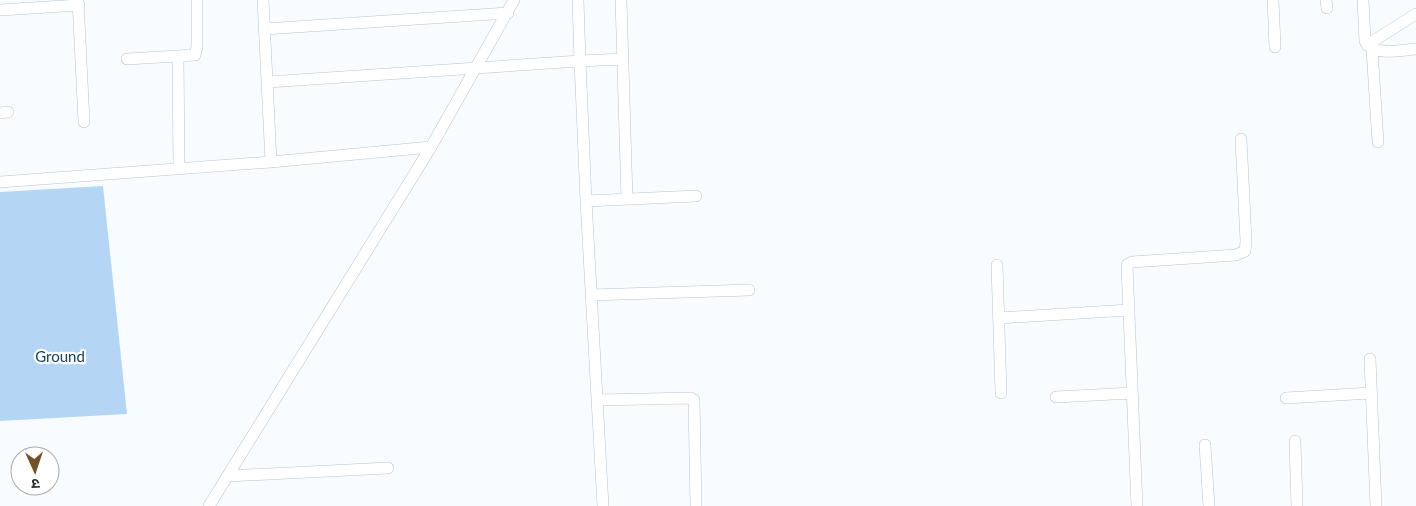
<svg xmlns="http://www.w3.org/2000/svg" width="1416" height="506" font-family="Lato,'Noto Sans Devanagari',sans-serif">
<rect width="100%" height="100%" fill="#f9fcfe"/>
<path fill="#b5d5f5" d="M103,186L127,414L0,421V192Z"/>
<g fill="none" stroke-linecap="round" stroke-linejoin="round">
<defs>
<path id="minor" d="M78,0L84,122
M263,0L271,162L431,147
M621,0L627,199
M1273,0L1275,47
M1326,0L1327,8
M1363,0L1365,41C1373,57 1401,50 1416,49
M0,10L79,5
M264,29L508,13
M1367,45L1416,14
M1372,49L1378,142
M178,57L179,168
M127,59L195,55L197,47V0
M268,82L580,61L578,0
M0,113L8,112
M0,182L271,162
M586,201L696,196
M997,265L1001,393
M591,295L749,290
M999,318L1129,310
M1370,359L1376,506
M1056,397L1132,393
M1286,398L1371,393
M598,400L691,398L694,400L696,506
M1295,441L1297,506
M1205,445L1209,506
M228,476L388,468
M209,506L431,147L514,0
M603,506L586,201L580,61L623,59
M1137,506L1127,265L1132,262L1236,255L1245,251L1246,241L1241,139"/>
</defs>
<use href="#minor" stroke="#b7c3d0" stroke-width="12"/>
<use href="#minor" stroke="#fff" stroke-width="11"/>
</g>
<g text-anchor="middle" stroke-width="4.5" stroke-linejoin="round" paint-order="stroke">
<g font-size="15" fill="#124169" stroke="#fff">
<text x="60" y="362">Ground</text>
</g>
</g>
<g transform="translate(35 471) rotate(177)"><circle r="24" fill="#ffffff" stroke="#a8aaac"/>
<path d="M0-4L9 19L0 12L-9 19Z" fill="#735229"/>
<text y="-8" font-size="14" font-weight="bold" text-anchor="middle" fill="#262b2f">उ</text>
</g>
</svg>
